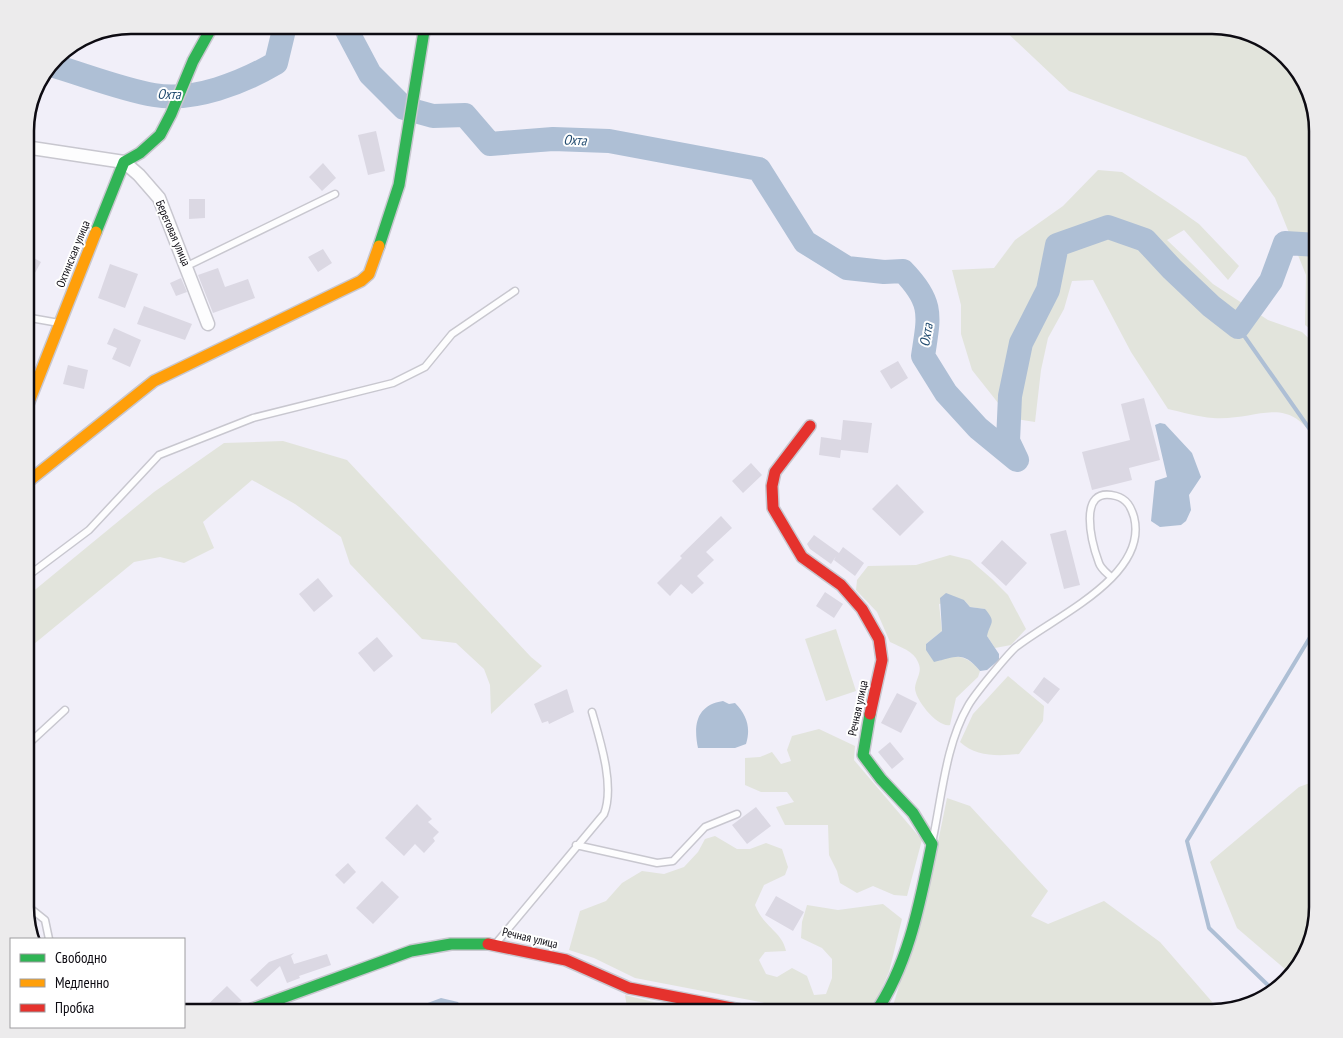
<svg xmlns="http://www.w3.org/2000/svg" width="1343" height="1038" font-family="'PT Sans Narrow',sans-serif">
<rect width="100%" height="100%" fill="#f1eff9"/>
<path fill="#e2e4dc" d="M999,25H1212L1274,46L1312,106L1318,131V335L1305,325L1306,275L1275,198L1246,157L1069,91Z
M1098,170L1122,172L1175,207L1199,224L1239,266L1228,280L1184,230L1167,240L1213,284L1268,320L1302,332L1318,347V444C1287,391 1261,421 1213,418C1198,417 1182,412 1168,409L1131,352L1093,280L1072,281L1064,309L1048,338L1041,370L1035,422L1010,418L972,370L961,334V305L952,270L994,268L1015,240L1063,206Z
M283,441L347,460L531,657L542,666L491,714L490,685L484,669L456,643L422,639L350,564L341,537L295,504L252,480L203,522L214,548L184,563L160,557L134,562L34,644L25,642V598L154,492L224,443Z
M950,555L970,560L992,579L1008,595L1026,629L1011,645L995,648L987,636L985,609L970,607L964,600L939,604L942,631L926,644L939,661C956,652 969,657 980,671L978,677L956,698L950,725C938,728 915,700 915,688C916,678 923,672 918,662C914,651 900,647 890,642L877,612L856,590L857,580L868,566L916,565Z
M836,629L856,691L826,701L805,639Z
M1008,676L1044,706L1043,721L1019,754C998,756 976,757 960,742L973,714Z
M819,729L855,746L854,760L922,840L907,896L894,895L873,886L857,893L840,883L837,871L829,855L828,825H785L776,807L794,802L787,792H761L745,785V758L760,757L772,752L781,764L791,761L787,750L792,736Z
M1318,780V907L1296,972L1292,975L1237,928L1210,862L1299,787Z
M947,798L970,806L1048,891L1031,916L1048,924L1104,901L1160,942L1220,1011L1212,1013H889L892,1009L928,891Z
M715,836L737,849H750L766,843L782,849L788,867L785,875L764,885L755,905C764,928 782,931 786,951L765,952L759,960L766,974L777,977L792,968L807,976L814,995L826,994L832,978V959L822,948L801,938L802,922L807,905L838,910L883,904L902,919L889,972L877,999L862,1012L856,1013H817L635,978L594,958L569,950L580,911L606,901L622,883L642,871L664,874L684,867L698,852L705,839Z
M625,995L678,1008L674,1013H628Z"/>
<path fill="#aebfd5" d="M1160,423L1165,424L1192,453L1201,477L1189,495L1191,510L1186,521L1181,525L1160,527L1151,521L1155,481L1167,477L1155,425Z
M946,593L964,600L970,607L985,609C997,623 990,622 987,636L999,654V660L987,670L980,671C963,650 956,657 934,662L926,650V644L942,631L940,598Z
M723,701L729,704L735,703C747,715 751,728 746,744L735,748H698C693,724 697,705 723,701Z
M441,998L458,1002L466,1013H415L425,1004Z"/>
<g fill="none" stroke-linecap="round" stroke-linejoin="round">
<path stroke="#aebfd5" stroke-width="4" d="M1238,327L1318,441
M1273,990L1209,928L1187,841L1318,624"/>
<path stroke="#aebfd5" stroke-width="24" d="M344,25L370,74L404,108L433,116L465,115L490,144L553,139L609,141L759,169L805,242L847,268L884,272L903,271C934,303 929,316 923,356L946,393L978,428L1017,460L1008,441L1010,396L1021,343L1048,290L1057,245L1108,227L1145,240L1172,269L1211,306L1238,327L1271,281L1285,243L1318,245
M51,65C82,74 123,90 154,95C194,102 242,83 276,63L283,34L280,25"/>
</g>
<path fill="#dbd8e3" d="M376,131L385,171L368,175L358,135Z
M323,163L336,178L322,191L309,177Z
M189,199H205V218L189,219Z
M323,249L332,263L318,272L308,257Z
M25,253L41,262L25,291Z
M110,264L138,274L125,308L98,298Z
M218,268L225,287L248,279L255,298L213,313L198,275Z
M181,278L187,292L176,296L170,283Z
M144,306L192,324L185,340L137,324Z
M114,328L141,340L130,367L112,359L117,348L107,344Z
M898,361L908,378L891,389L880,371Z
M68,365L88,370L84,389L63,384Z
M1144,398L1160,460L1129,468L1132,480L1092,490L1082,452L1130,440L1121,404Z
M843,420L872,423L868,453L841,450L840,458L819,455L821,437L841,440Z
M751,463L762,475L743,493L732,481Z
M897,484L924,512L900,536L872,509Z
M721,516L732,528L706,552L714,560L697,576L704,583L692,594L681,584L670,596L657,583L682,558L680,556Z
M1066,530L1080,585L1064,589L1050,534Z
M814,535L839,553L843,547L864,563L855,576L834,560L836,556L831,564L810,549L807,544Z
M1002,540L1027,563L1006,586L981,563Z
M318,578L333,596L314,612L299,594Z
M825,592L843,604L834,618L816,606Z
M377,637L393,656L374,672L358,653Z
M1044,677L1060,689L1048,704L1033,692Z
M567,689L574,712L549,724L548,721L542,723L534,704Z
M897,693L917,703L901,733L881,723Z
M890,742L904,759L892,769L878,752Z
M417,804L432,819L428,822L439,832L433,838L435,841L424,853L415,844L404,856L385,838Z
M756,807L771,826L747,844L732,825Z
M348,863L356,872L344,884L335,875Z
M382,881L399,897L373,924L356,908Z
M776,896L804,912L793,931L765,915Z
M294,953L291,956L294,964L327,954L331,965L299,976L300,978L287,983L280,966L257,987L250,980L269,962Z
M227,986L242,1001L210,1013H199Z"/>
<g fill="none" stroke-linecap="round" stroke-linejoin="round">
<defs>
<path id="lane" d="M187,266L335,194
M25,317L59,323
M25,578L89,530L159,455L253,418L393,383L425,367L452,334L515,291
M25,747L65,710
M933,838C942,795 946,744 968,706C974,695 1007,655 1016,647C1054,617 1149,576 1134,517C1131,507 1127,499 1116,496C1076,485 1092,544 1099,563C1101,569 1106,572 1111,577
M576,845L657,863L673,861L705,827L737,814
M25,904L45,920L49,939
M498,941L604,814C615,786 600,740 592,712"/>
<path id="street" d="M25,147L124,162L139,175L159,198L208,324"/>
<path id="fast" d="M96,232L124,162L140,153L160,135L171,114L193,61L213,25
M379,246L399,185L425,25
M870,714L863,755L881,779L913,813L932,844C920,902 909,964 875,1013
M241,1013L411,951L451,944H488"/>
<path id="slow" d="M25,412L96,232
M25,484L154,381L361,281L369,274L379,246"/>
<path id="jam" d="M810,426L775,472L772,486L773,508L802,557L841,585L862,609L879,639L882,660L870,714
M488,944L566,960L629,988L757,1013"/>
</defs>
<use href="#lane" stroke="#c8c7cf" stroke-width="9"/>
<use href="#street" stroke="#c8c7cf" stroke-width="15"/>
<use href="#fast" stroke="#c8c7cf" stroke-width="14"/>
<use href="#slow" stroke="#c8c7cf" stroke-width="14"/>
<use href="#jam" stroke="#c8c7cf" stroke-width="14"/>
<use href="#lane" stroke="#fdfdfe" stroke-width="6"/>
<use href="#street" stroke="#fdfdfe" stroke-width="12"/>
<use href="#fast" stroke="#30b455" stroke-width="11"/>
<use href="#slow" stroke="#ff9f0a" stroke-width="11"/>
<use href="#jam" stroke="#e5322d" stroke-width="11"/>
</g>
<g text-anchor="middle" stroke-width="4" stroke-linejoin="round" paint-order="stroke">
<g font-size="12" fill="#0d0b12" stroke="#fff">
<text transform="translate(173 233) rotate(67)" y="4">Береговая улица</text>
<text transform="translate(73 254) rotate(-68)" y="4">Охтинская улица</text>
<text transform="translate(858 708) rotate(-78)" y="4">Речная улица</text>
<text transform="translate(530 938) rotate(13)" y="4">Речная улица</text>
</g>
<g font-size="14" font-style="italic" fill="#224c70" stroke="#fff">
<text transform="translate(169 94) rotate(1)" y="5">Охта</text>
<text transform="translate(575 140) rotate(2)" y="5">Охта</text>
<text transform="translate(926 335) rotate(-81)" y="5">Охта</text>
</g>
</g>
<path d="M0 0H1343V1038H0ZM131 34H1212A97 97 0 0 1 1309 131V907A97 97 0 0 1 1212 1004H131A97 97 0 0 1 34 907V131A97 97 0 0 1 131 34Z" fill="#ecebec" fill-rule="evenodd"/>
<path fill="none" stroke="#0d0b12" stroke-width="2.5" d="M131 34H1212A97 97 0 0 1 1309 131V907A97 97 0 0 1 1212 1004H131A97 97 0 0 1 34 907V131A97 97 0 0 1 131 34Z"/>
<rect x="10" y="938" width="175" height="90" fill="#ffffff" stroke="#9e9da0"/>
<rect x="20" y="954" width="25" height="8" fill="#30b455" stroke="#9e9da0"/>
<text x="55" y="963" font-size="15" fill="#0d0b12">Свободно</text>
<rect x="20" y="979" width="25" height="8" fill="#ff9f0a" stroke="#9e9da0"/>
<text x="55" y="988" font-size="15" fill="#0d0b12">Медленно</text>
<rect x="20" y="1004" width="25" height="8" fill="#e5322d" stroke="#9e9da0"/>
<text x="55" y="1013" font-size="15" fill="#0d0b12">Пробка</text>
</svg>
